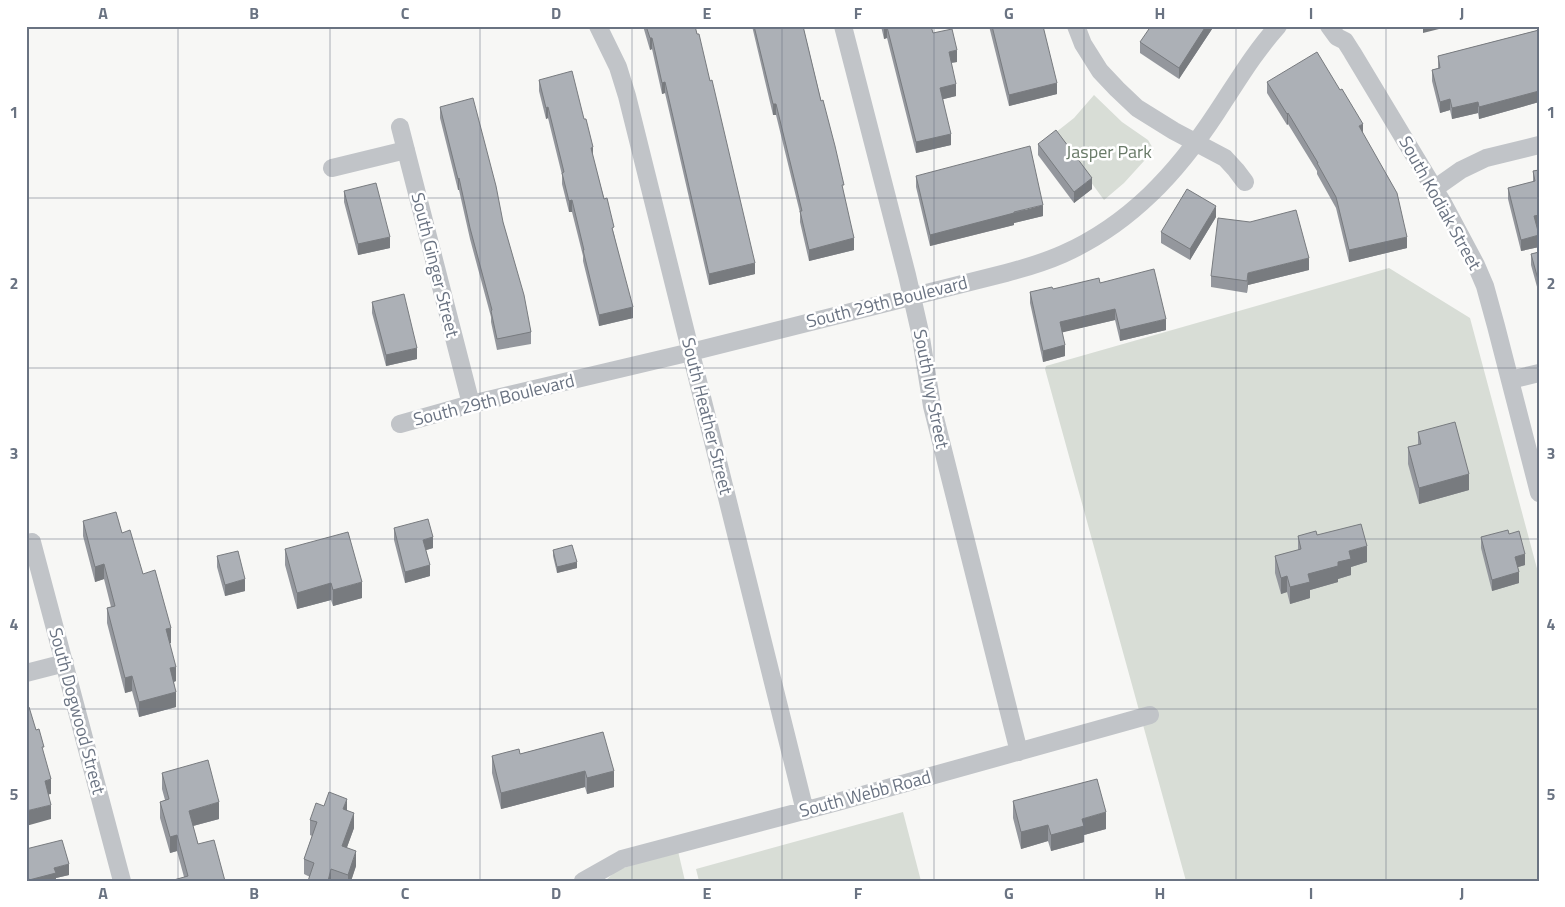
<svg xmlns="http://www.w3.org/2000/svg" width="1565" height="907" font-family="'Titillium Web',sans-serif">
<rect width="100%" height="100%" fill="#f7f7f5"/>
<path fill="#d8ddd6" d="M1094,95L1122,122L1148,140L1154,150L1124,183L1104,200L1055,133L1074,118Z
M1389,268L1470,318L1539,576V881H1186L1045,369L1046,366Z
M903,812L921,881H699L696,869Z
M678,851L685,881H605L617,870Z"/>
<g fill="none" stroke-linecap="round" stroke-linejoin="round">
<path stroke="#c1c4c8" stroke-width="18" d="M598,26L618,67L627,96L805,811
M843,26L907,275L920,332L932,406L1019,752
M1076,26L1083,44L1100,71L1117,89L1137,108L1174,131L1225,158L1236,170L1245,182
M1329,26L1337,37L1345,41L1352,52L1444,205L1476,265L1485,286L1496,326L1539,493
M400,127L471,404
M332,168L406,150
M1434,189L1461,170L1486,158L1539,145
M1510,380L1539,373
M400,424L471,404L691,352L1006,273C1025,268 1045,262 1063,254C1130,224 1177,173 1217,112C1237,82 1253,54 1278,26
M32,542L122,881
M26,673L65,663
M583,881L622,859L841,801L1150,715"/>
</g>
<path fill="#94979d" d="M643,26H695L755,274L709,285L665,93L662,94L652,49L650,50Z
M752,26H803L844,195L854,250L809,261L800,222V213L776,115H773Z
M881,26H931L933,33L957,62L951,63L956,96L943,99L951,145L916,153L887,38L884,39Z
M989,26H1043L1057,94L1009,106Z
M1214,26L1179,79L1140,53V42Z
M1539,30V102L1479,119L1478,113L1452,119L1450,110L1440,113L1432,81V70L1438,68V56Z
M539,80L593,158L614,234L633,318L599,326L583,261V256L572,212H569L562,184V175L548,118L546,119L539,91Z
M1267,82L1363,135L1407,248L1349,262L1336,208L1317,174V171L1288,124L1287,125L1267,93Z
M440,107L503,222L531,332V344L497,350L491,322V317L470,239L459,190H458L440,118Z
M1038,144L1092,189L1074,203L1038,155Z
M1539,170L1537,226L1539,234V247L1521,251L1508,199V188L1533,182V171Z
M916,176L1043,216L1014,223V225L930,246L916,187Z
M344,191L390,248L358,255L344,202Z
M1216,217L1190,260L1161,243V232Z
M1539,252V294L1531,265V254Z
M1309,270L1248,285L1247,293L1211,287V276Z
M1100,283L1166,330L1120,341L1115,320L1062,332L1065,356L1043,362L1030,303V292Z
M372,302L417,359L386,366L372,313Z
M1418,432L1469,490L1419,504L1408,464V447L1418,445Z
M83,521L122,533L143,574L171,643H170L176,681L174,682L176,707L139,717L132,691L125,693L107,623V608L111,607L104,579L95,582L83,536Z
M394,528L433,548L426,550L430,576L405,583L394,540Z
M1509,534L1525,565L1518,567L1519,583L1492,591L1481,548V537Z
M1317,535L1367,562L1351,567V575L1338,579V582L1310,590V598L1290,604L1287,592L1281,594L1275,573V556L1298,550V536Z
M285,549L362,598L333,606L331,600L297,609L285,565Z
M553,550L577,568L557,573L553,556Z
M217,556L245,591L225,596L217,567Z
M603,732L614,787L587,794L585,787L501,809L492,773V756L520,754Z
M162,773L219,819L193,826L198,844L225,881L184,877L177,851L170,853L160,818V802L165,800L162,789Z
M1013,801L1106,829L1084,835V842L1051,851L1048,841L1021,849L1013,818Z
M324,806L347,811L354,828L347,847L356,866L351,881H308L310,877L304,874V859L312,836L310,835V820Z
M26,849L69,875L56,878V881H27Z"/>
<path fill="#787b7f" d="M1206,26H1214L1179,79V68Z
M1423,26H1451L1423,33Z
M887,27V38L884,39V28Z
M650,38H652V49L650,50Z
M957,50V62L949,63V52Z
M665,82V93L662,94V83Z
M1057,83V94L1009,106V95Z
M956,84V96L940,100V88Z
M1539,91V102L1479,119V107Z
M1450,99V110L1440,113V102Z
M1478,102V113L1452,119V108Z
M773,104H776V115H773Z
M548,107V118L546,119V108Z
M1288,113V124L1287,125V114Z
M1363,124V135L1359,126Z
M951,134V145L916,153V142Z
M593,147V158L591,148Z
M459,178V190H458V179Z
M1092,178V189L1074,203V192Z
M572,200V212H569V201Z
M1043,205V216L1014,223V225L930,246V235Z
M1216,206V217L1190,260V249Z
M1539,215V226L1534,227V216Z
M1539,235V247L1521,251V240Z
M390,237V248L358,255V244Z
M1407,237V248L1349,262V250Z
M854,238V250L809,261V250Z
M1309,258V270L1248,285L1247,293L1248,273Z
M755,263V274L709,285V274Z
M633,307V318L599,326V315Z
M1115,309V320L1060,333V322Z
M1166,319V330L1120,341V330Z
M1065,345V356L1043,362V351Z
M417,348V359L386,366V355Z
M1469,474V490L1419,504V488Z
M433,537V548L423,551V540Z
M1367,546V562L1351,567V575L1338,579V582L1310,590V598L1290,604V587L1308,574L1349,551Z
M1525,554V565L1515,568V557Z
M577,562V568L557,573V567Z
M104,564V579L95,582V567Z
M430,565V576L405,583V572Z
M1519,572V583L1492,591V580Z
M1287,576V592L1281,594V578Z
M245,579V591L225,596V585Z
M362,582V598L333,606V590Z
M331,583V600L297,609V593Z
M171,628V643L166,644V629Z
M176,667V681L170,683V668Z
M132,676V691L125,693V678Z
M176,692V707L139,717V702Z
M585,771V787L501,809V793Z
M614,771V787L587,794V778Z
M51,779V794L45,795V781Z
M347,799V814L343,809Z
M219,802V819L189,827V811Z
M51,805V819L26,826V811Z
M1106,812V829L1084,835V842L1051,851V835L1082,819Z
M354,813V828L342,861V846Z
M1048,825V841L1021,849V832Z
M177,835V851L170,853V837Z
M356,851V866L351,881H348V875Z
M69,864V875L56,878V881H29L54,868Z
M331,869V881H328Z"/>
<path fill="#acb0b6" stroke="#787b7f" d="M646,26H695L697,34H699L710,81L712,80L755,263L709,274L665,82L662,83L652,38H650Z
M754,26H803L821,101L823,100L835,146L844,185H842L854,238L809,250L800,211H802L776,104H773Z
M883,26H931L933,33L952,29L957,50L949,52L956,84L940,88L951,134L916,142L887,27L884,28Z
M992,26H1043L1057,83L1009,95Z
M1151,26H1206L1179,68L1140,42Z
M1539,30V91L1479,107L1478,102L1452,108L1450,99L1440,102L1432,70L1440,68L1438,56Z
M1317,52L1340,90L1342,89L1363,124L1359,126L1397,193L1407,237L1349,250L1336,197L1317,163H1318L1288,113L1287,114L1267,82Z
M572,71L584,119H586L593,147L591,148L604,199L607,198L614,227L612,228L633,307L599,315L583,250H584L572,200L569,201L562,173L564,172L548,107L546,108L539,80Z
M473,98L496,186L503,222L524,295L531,332L497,339L491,311L492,310L470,228L459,178L458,179L440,107Z
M1056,130L1092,178L1074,192L1038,144Z
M1030,146L1043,205L1014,212V213L930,235L916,176Z
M1539,170V215L1534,216L1539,235L1521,240L1508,188L1535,181L1533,171Z
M376,183L390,237L358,244L344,191Z
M1187,189L1216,206L1190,249L1161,232Z
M1296,210L1309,258L1248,273L1247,281L1211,276L1218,218L1250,222Z
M1539,252V283L1531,254Z
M1154,269L1166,319L1120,330L1115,309L1060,322L1065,345L1043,351L1030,292L1052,287L1053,289L1099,278L1100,283Z
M404,294L417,348L386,355L372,302Z
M1455,422L1469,474L1419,488L1408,447L1421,444L1418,432Z
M116,512L122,533L130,530L143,574L155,570L171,628L166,629L176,667L170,668L176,692L139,702L132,676L125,678L107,608L115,606L104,564L95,567L83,521Z
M428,519L433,537L423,540L430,565L405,572L394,528Z
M1361,524L1367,546L1349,551L1351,559L1338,562V566L1308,574L1310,582L1290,587L1287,576L1281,578L1275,556L1301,549L1298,536L1316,531L1317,535Z
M1508,530L1509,534L1519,531L1525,554L1515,557L1519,572L1492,580L1481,537Z
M348,532L362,582L333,590L331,583L297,593L285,549Z
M572,545L577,562L557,567L553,550Z
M238,551L245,579L225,585L217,556Z
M29,707L36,730L39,729L44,747H42L51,779L45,781L51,805L26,811V708Z
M603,732L614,771L587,778L585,771L501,793L492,756L519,749L520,754Z
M208,760L219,802L189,811L198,844L214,840L225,881H170L188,876L177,835L170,837L160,802L169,799L162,773Z
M1097,779L1106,812L1082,819L1084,826L1051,835L1048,825L1021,832L1013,801Z
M329,792L347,799L343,809L354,813L342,846L356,851L348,875L331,869L328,881H308L314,863L304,859L317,822L310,820L316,803L324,806Z
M62,840L69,864L54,868L56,873L29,880L26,868V849Z"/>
<path fill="none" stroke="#6a7382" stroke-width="1" stroke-opacity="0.55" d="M178,26V881M330,26V881M480,26V881M632,26V881M782,26V881M934,26V881M1084,26V881M1236,26V881M1386,26V881M26,198H1539M26,368H1539M26,539H1539M26,709H1539"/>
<g text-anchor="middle" stroke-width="5" stroke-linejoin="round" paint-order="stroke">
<g font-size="18" fill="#697a68" stroke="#fff">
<text x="1109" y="158">Jasper Park</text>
</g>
<g font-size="18" fill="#6a7382" stroke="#fff">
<text transform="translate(1440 203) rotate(61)" y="6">South Kodiak Street</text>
<text transform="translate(435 265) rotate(76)" y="6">South Ginger Street</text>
<text transform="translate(887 302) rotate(-14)" y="6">South 29th Boulevard</text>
<text transform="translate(931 389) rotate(79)" y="6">South Ivy Street</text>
<text transform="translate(494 400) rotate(-14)" y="6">South 29th Boulevard</text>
<text transform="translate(707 416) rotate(76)" y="6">South Heather Street</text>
<text transform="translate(77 711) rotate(75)" y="6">South Dogwood Street</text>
<text transform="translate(865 794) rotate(-15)" y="6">South Webb Road</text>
</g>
</g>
<rect width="1565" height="907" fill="none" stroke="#ffffff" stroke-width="55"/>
<rect x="28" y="28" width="1510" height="852" fill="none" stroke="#6a7382" stroke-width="2"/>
<g font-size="16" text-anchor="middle" font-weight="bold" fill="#6a7382">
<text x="103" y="19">A</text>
<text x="254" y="19">B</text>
<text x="405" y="19">C</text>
<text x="556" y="19">D</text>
<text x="707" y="19">E</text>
<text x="858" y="19">F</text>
<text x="1009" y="19">G</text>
<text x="1160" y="19">H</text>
<text x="1311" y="19">I</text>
<text x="1462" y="19">J</text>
<text x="14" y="118">1</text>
<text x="1551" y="118">1</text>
<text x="14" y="289">2</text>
<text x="1551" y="289">2</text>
<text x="14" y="459">3</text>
<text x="1551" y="459">3</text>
<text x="14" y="630">4</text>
<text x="1551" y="630">4</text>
<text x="14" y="800">5</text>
<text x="1551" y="800">5</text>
<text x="103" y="899">A</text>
<text x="254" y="899">B</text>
<text x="405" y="899">C</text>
<text x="556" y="899">D</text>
<text x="707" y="899">E</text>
<text x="858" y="899">F</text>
<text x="1009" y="899">G</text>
<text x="1160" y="899">H</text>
<text x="1311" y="899">I</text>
<text x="1462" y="899">J</text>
</g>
</svg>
